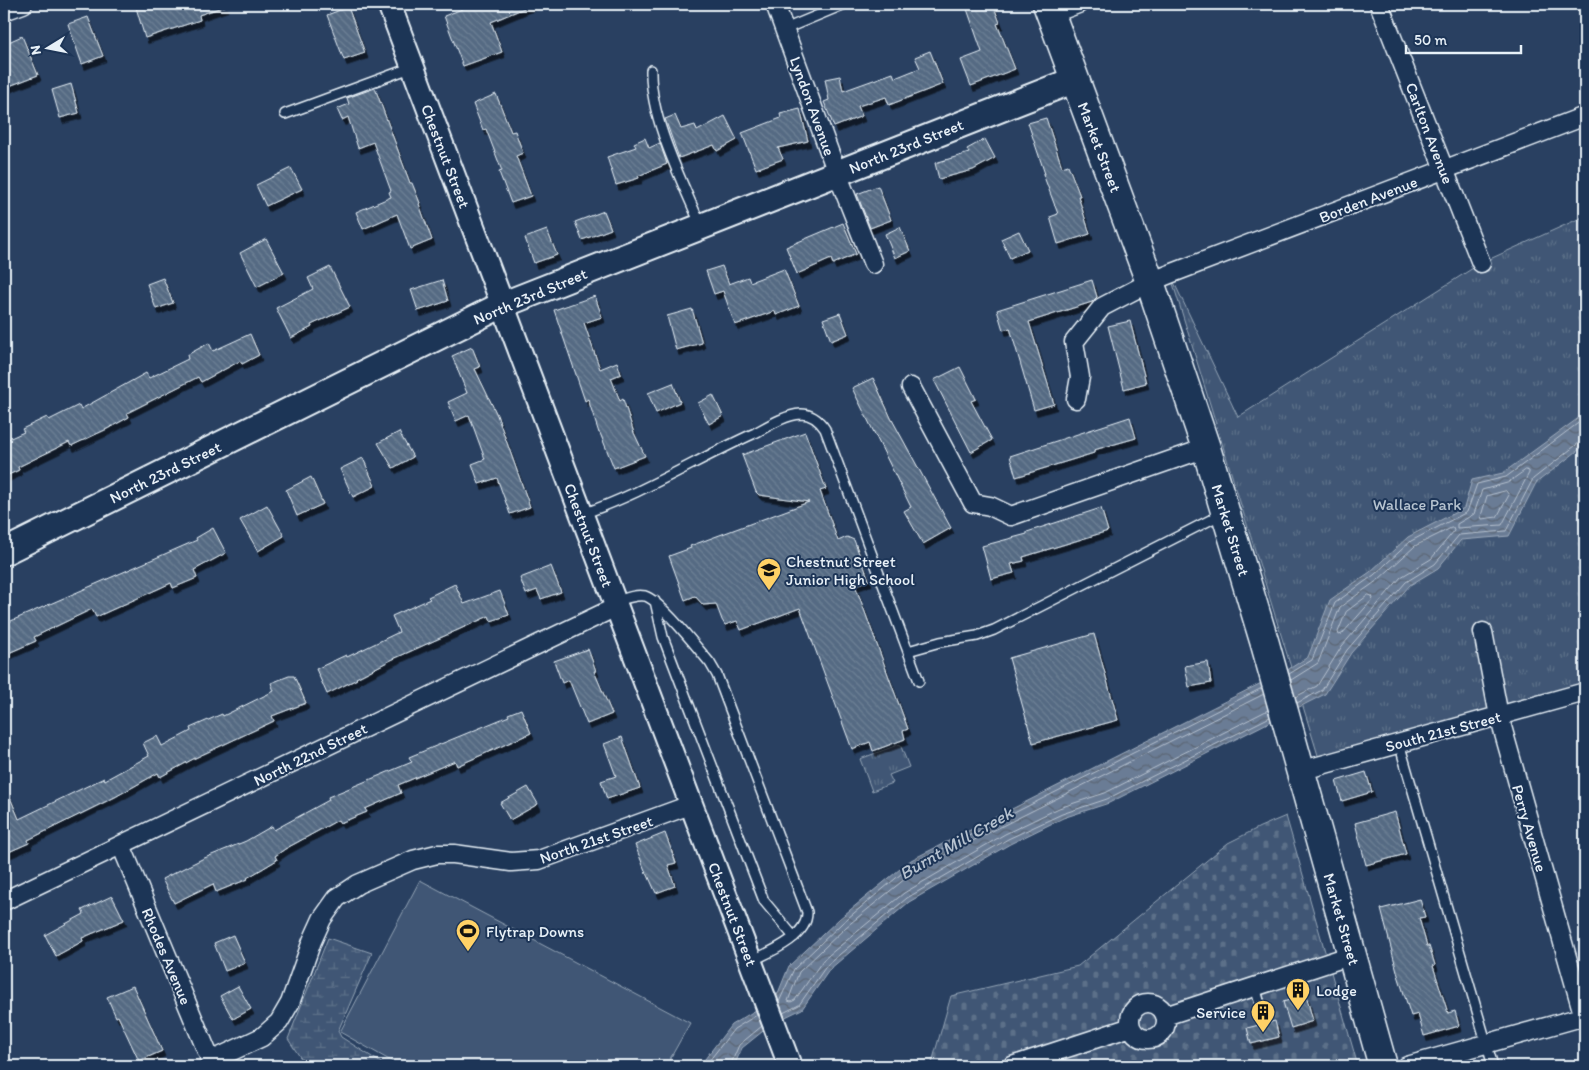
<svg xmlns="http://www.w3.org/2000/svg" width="1589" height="1070" font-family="Itim,sans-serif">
<defs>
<pattern id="wetland-marsh" width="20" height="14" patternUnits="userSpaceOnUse" patternTransform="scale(1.25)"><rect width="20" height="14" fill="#415774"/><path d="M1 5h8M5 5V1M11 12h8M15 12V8" fill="none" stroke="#5c7089"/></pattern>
<pattern id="cemetery-stones" width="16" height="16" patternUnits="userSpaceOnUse" patternTransform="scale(1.25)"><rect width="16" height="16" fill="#415774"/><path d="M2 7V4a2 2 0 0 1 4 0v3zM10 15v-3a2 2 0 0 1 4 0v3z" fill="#5c7089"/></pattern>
<pattern id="park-tufts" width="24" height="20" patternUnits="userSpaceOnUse" patternTransform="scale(1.25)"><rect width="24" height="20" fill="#415774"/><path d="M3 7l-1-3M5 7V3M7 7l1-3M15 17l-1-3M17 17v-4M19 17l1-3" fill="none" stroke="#5c7089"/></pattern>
<pattern id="water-waves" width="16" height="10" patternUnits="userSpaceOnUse" patternTransform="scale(1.25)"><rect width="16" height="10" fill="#6b7c95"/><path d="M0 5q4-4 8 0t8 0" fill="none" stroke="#5a6573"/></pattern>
<pattern id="building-back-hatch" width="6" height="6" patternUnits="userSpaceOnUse" patternTransform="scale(1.25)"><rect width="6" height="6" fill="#556a83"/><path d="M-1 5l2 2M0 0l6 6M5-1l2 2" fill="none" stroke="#6d8095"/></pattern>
<filter id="shadow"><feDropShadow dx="3" dy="5.5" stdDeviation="0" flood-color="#0009"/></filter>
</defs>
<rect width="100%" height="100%" fill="#294061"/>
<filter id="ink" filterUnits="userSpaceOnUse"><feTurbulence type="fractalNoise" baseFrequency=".02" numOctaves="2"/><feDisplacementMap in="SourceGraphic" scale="10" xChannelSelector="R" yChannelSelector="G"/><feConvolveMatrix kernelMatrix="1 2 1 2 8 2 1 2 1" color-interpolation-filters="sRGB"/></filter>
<g filter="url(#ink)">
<path fill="url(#wetland-marsh)" stroke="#94a4b6" d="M328,938L372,953L338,1031L341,1037L386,1066H306L288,1039Z"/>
<path fill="url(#cemetery-stones)" stroke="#94a4b6" d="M1286,816L1358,1066H931L951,996L1078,966L1228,843L1260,827Z"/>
<path fill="url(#park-tufts)" stroke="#94a4b6" d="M1585,216V692L1321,765L1170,274L1238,417L1481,263Z
M900,744L909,767L889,775L893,783L872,791L860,759Z"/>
<path fill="#415774" stroke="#94a4b6" d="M420,880L690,1023L666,1066H400L340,1032Z"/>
<path fill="url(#water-waves)" stroke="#9dabbd" d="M1585,410V445L1536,483L1509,536L1461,540L1438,568L1410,585L1351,653L1325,694L1109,803L1063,818L1010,844L909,902L830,969L802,1009L773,1023L742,1048L734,1066H702L705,1059L731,1025L776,998L789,966L839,919L911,860L1289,669L1308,657L1330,600L1370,572L1408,537L1464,508L1472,480L1503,473L1580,417Z"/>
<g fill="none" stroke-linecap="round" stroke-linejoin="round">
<path stroke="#b6c2d0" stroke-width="1" d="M1526,470L1529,471V473L1502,525L1457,528V524L1474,514L1482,490L1507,483Z
M1506,491L1509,495L1497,517L1482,519L1481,516L1487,496Z
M1369,595L1372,596L1373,599L1342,634L1339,635L1338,632L1346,612Z
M1289,674L1312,660L1335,603L1374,575L1411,541L1467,512L1477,484L1506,477L1585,418
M1291,680L1318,663L1340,607L1378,580L1415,546L1451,528H1453L1454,531L1431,559L1401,577L1342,646L1317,686L1295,697
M1264,694L917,869L846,927L799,972L788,1001L791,1002L795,1000L823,960L904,893L1005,834L1059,808L1105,793L1268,710
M1297,703L1322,690L1347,650L1406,582L1435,564L1459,535L1506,531L1533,479L1580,442L1585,441
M779,1002L794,969L842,923L913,864L1262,688
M783,1013L799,1005L827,965L907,898L1008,839L1062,814L1107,799L1270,717
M707,1066L709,1061L734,1029L757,1015
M730,1066L739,1045L762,1026"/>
</g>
<path fill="url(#building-back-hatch)" stroke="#e8f1f8" filter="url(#shadow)" d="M135,4H225V6L199,15L200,20L145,38Z
M475,4H534L491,22L502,52L463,66L444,16Z
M974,4H993L1000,23L997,24L1015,69L971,86L961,60L982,52L966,6Z
M348,7L365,53L344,60L327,15Z
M88,17L103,56L82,64L68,24Z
M22,36L38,75L4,88V44Z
M930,51L943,84L889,105L886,97L858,106L862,116L834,127L824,102L829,100L825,79L840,76L843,91L893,73L895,78L920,68L915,57Z
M71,84L79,113L60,118L52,90Z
M375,88L410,183H412L420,203L419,204L432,240L410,249L397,214L363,229L356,212L391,197L389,192L391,191L373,142L358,148L348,117L342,120L337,109L349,104L347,98Z
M496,94L511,132L515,131L523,153L516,156L531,196L511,203L499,172L502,171L486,129L483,130L473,104Z
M800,109L808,141L778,148L783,159L756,169L742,133L781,118L780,114Z
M675,115L681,129L695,125L697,131L725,116L737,140L717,151L714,145L679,158L665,119Z
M1046,118L1062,167L1068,165L1080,196H1078L1090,234L1058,244L1050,217L1058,214L1043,174H1045L1028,123Z
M645,138L649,148L660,143L667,164L638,176L639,178L616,185L607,157L636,147L634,143Z
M985,139L995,158L973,170L939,179L935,163L969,153L967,149Z
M291,168L302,189L266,206L256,185Z
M878,186L891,220L870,228L857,194Z
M604,211L611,229L582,240L575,222Z
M843,223L856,254L833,264L831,259L797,274L786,247Z
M900,227L910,251L895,258L885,234Z
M547,230L557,255L534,263L525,238Z
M1019,231L1028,250L1010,258L1001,239Z
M266,239L284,273L257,287L240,253Z
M722,266L729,284L748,277L750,282L784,269L799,306L776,315L775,311L735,325L723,291L714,294L706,271Z
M330,267L350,307L311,325L312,327L291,338L276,308L313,289L308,278Z
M163,278L173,303L156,309L147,284Z
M442,280L448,301L418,311L411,290Z
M1092,280L1097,297L1092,302L1029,322L1054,404L1034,410L1010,328L1003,330L997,310Z
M595,296L602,317L584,323L600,369L617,362L621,374L611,378L620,401L623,399L634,433L645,456L614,468L600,433H599L588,399L585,401L554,310Z
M692,309L702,343L676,350L667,316Z
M840,313L848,334L831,341L823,319Z
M1130,321L1146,383L1124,389L1108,326Z
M250,334L259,355L242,364L240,361L201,382L198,377L127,413L129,417L107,429L71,446L69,442L18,467L19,470L4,477V441L24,432L22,429L47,417L49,420L79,405L81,409L146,373L149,378L188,359L187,355L209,343L213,351Z
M472,347L480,367L475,369L497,415L530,507L510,514L497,478L479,484L472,464L485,459L469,415L456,421L448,402L467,393L452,356Z
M960,367L976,399L971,401L992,440L971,452L934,380Z
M873,378L891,418L951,528L923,544L904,511L911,507L852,388Z
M673,383L680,402L656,413L648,393Z
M713,395L723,416L709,424L698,403Z
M1130,417L1136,438L1094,450V453L1016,477L1010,456Z
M399,432L413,457L393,468L378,443Z
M805,432L826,489L820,491L838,541L847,537L854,540L869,580L855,585L908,729L903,731L905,739L873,751L870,742L852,749L800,608L741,630L737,621L725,625L722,620L716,604L703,605L695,596L685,600L669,556L691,548L690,546L809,502L759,495L756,492L742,455Z
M363,458L375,486L353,497L340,469Z
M311,477L323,504L297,516L286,490Z
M267,505L284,536L258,551L240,520Z
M1101,508L1108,531L1023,557L1024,561L1011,564L1014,573L991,579L982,546L1027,534V532Z
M213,528L226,553L194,570L197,578L173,588L171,583L96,617L92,609L34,637L36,641L4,655V624L197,540L196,538Z
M551,566L561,592L541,599L537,590L526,594L520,578Z
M455,584L464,604L500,591L509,615L491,621L489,616L391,660L356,678L357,679L327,694L316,669L346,655L347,657L399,632L392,616L430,599L428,597Z
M1094,634L1118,720L1033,743L1009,658Z
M588,649L596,671H594L612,714L587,724L569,680L562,683L554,661Z
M1208,662L1211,683L1189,687L1185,666Z
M289,676H294L306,703L272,716L274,721L195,758L160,777L158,773L115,797L28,840L29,843L4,854V783L19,819L104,778L105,780L149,756L143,743L157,736L162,746L191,731L190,728L222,714L223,716L274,691L271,683Z
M521,709L531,733L457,766L455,761L398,785L401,793L365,809L367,812L340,823L338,820L285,849L275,856L277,860L247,878L248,879L216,892L213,884L174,903L162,879L202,859L246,841L272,826L274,830L329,800L328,797L412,762L409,757L509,716L508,714Z
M622,737L640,788L607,799L601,781L616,776L604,744Z
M1366,772L1372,792L1342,801L1336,781Z
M528,787L538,804L510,820L500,803Z
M1395,812L1406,854L1366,865L1355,823Z
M665,833L676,863L668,865L675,886L656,893L647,873H646L635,845Z
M112,896L124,920L82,938L83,941L56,956L45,935L84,914L82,910Z
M1420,899L1425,917L1419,918L1427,946H1429L1435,965L1433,966L1448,1013L1455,1011L1459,1026L1424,1036L1418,1014L1411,1016L1398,975L1381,909Z
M233,935L245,963L225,971L214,943Z
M133,986L162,1051L139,1061L118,1016L116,1017L107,997Z
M238,986L251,1009L233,1019L220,996Z
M1306,995L1313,1021L1291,1028L1283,1002Z
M1275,1021L1279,1037L1251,1044L1247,1028Z"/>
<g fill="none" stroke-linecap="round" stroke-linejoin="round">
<defs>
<path id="service" d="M785,29L845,4
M651,70C650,119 682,181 701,226
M285,114L413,67
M582,514C642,494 697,459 755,433C768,426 785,415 801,414C812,414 819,420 825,429L919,681
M655,601L663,637L764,901L794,937
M615,602C625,599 634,594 645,596C660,600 698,649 710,663L717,675L807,912C808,937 770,952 751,961
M908,651L940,642L977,636L994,630L1224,513
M1399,743L1493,1066
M1255,987L1263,1014"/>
<path id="minor" d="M775,4L837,173L873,264
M1379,4L1481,263
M4,11L23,4
M1051,14L1078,4
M911,387L973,503L990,506L1011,516L1206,448
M1076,399L1080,377L1074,342L1102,307L1150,282L1170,274L1585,116
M1483,632L1499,716L1585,1021
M1300,771L1585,692
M121,845L213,1066
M4,901L616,607
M1130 1021a18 18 0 1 1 36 0a18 18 0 1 1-36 0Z
M1165,1016L1352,955
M211,1061L262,1037L279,1022L290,1003L312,941L322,919L337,898L358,884L413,860L437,854H454L511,862L539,860L690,805
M1012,1066L1131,1027
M1407,1066L1585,1016"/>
<path id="tertiary" d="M389,4L790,1066"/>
<path id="secondary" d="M4,552L502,305L1074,80"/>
<path id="primary" d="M1047,4L1150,282L1206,448L1265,644L1383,1066"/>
</defs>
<use href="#service" stroke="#e8f1f8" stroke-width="12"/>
<use href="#minor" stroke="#e8f1f8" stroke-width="21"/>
<use href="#tertiary" stroke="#e8f1f8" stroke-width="26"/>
<use href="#secondary" stroke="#e8f1f8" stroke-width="29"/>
<use href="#primary" stroke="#e8f1f8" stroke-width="31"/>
<use href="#service" stroke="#1d3557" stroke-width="9"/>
<use href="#minor" stroke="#1d3557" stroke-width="18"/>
<use href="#tertiary" stroke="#1d3557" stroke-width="22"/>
<use href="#secondary" stroke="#1d3557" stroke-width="25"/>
<use href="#primary" stroke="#1d3557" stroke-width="28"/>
</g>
</g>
<defs>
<symbol id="school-pin" viewBox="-11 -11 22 30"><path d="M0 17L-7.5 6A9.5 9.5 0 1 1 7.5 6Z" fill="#ffd166" stroke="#1d3557"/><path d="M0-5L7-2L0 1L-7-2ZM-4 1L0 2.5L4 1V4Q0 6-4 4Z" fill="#111"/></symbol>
<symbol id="stadium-pin" viewBox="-11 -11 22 30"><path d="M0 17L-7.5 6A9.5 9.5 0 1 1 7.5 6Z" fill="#ffd166" stroke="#1d3557"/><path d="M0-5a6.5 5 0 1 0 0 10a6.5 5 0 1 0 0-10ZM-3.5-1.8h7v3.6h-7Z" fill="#111"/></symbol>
<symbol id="building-pin" viewBox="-11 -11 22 30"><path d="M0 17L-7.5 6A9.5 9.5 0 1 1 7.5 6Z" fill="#ffd166" stroke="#1d3557"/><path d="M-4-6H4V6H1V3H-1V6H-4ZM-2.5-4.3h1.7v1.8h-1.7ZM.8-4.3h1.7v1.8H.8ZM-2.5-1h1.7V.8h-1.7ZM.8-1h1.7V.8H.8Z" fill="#111"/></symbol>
</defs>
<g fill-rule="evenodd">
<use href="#school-pin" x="755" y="556" width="28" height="38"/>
<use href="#stadium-pin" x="454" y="917" width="28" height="38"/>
<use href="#building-pin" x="1284" y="976" width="28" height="38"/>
<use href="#building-pin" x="1249" y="998" width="28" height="38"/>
</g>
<g text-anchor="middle" stroke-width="4" stroke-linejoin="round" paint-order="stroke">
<g font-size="16" fill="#e8f1f8" stroke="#1d3557">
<text transform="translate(813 106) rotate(70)" y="6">Lyndon Avenue</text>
<text transform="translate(1430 133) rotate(69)" y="6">Carlton Avenue</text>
<text transform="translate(906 146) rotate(-22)" y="6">North 23rd Street</text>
<text transform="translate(1100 147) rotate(69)" y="6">Market Street</text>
<text transform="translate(446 156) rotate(69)" y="6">Chestnut Street</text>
<text transform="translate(1368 199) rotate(-21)" y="6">Borden Avenue</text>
<text transform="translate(530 296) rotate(-23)" y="6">North 23rd Street</text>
<text transform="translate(165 472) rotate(-26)" y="6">North 23rd Street</text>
<text transform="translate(1231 530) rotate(73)" y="6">Market Street</text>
<text transform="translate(589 535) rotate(69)" y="6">Chestnut Street</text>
<text transform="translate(1443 731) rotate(-15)" y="6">South 21st Street</text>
<text transform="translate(310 754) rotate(-26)" y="6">North 22nd Street</text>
<text transform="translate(1530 828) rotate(74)" y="6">Perry Avenue</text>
<text transform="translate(596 839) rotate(-19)" y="6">North 21st Street</text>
<text transform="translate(733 914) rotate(69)" y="6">Chestnut Street</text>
<text transform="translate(1342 919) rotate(74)" y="6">Market Street</text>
<text transform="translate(167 956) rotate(67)" y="6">Rhodes Avenue</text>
</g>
<g font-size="16" fill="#b6c3d0" stroke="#1d3557">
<text x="1417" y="510">Wallace Park</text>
</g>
<g font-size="16" fill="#e8f1f8" stroke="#1d3557" text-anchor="start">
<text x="786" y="567">Chestnut Street<tspan x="786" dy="18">Junior High School</tspan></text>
<text x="486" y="937">Flytrap Downs</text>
<text x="1316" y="996">Lodge</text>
<text x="1246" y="1018" text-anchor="end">Service</text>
</g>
<g font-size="18" font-style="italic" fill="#b6c2d0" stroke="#1d3557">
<text transform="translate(956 843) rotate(-30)" y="6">Burnt Mill Creek</text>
</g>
</g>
<rect width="1589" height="1070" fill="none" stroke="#1d3557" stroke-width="20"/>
<rect x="10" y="10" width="1569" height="1050" fill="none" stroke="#e8f1f8" stroke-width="2" filter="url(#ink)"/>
<g transform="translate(48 48) rotate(260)" stroke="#1d3557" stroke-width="4" paint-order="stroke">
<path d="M0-4L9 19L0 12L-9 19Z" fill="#e8f1f8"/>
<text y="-8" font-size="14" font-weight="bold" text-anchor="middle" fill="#e8f1f8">N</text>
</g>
<path d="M1406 45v8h115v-8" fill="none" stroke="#e8f1f8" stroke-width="2.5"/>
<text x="1414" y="45" font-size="15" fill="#e8f1f8" stroke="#1d3557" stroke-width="4" paint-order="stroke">50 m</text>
</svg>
